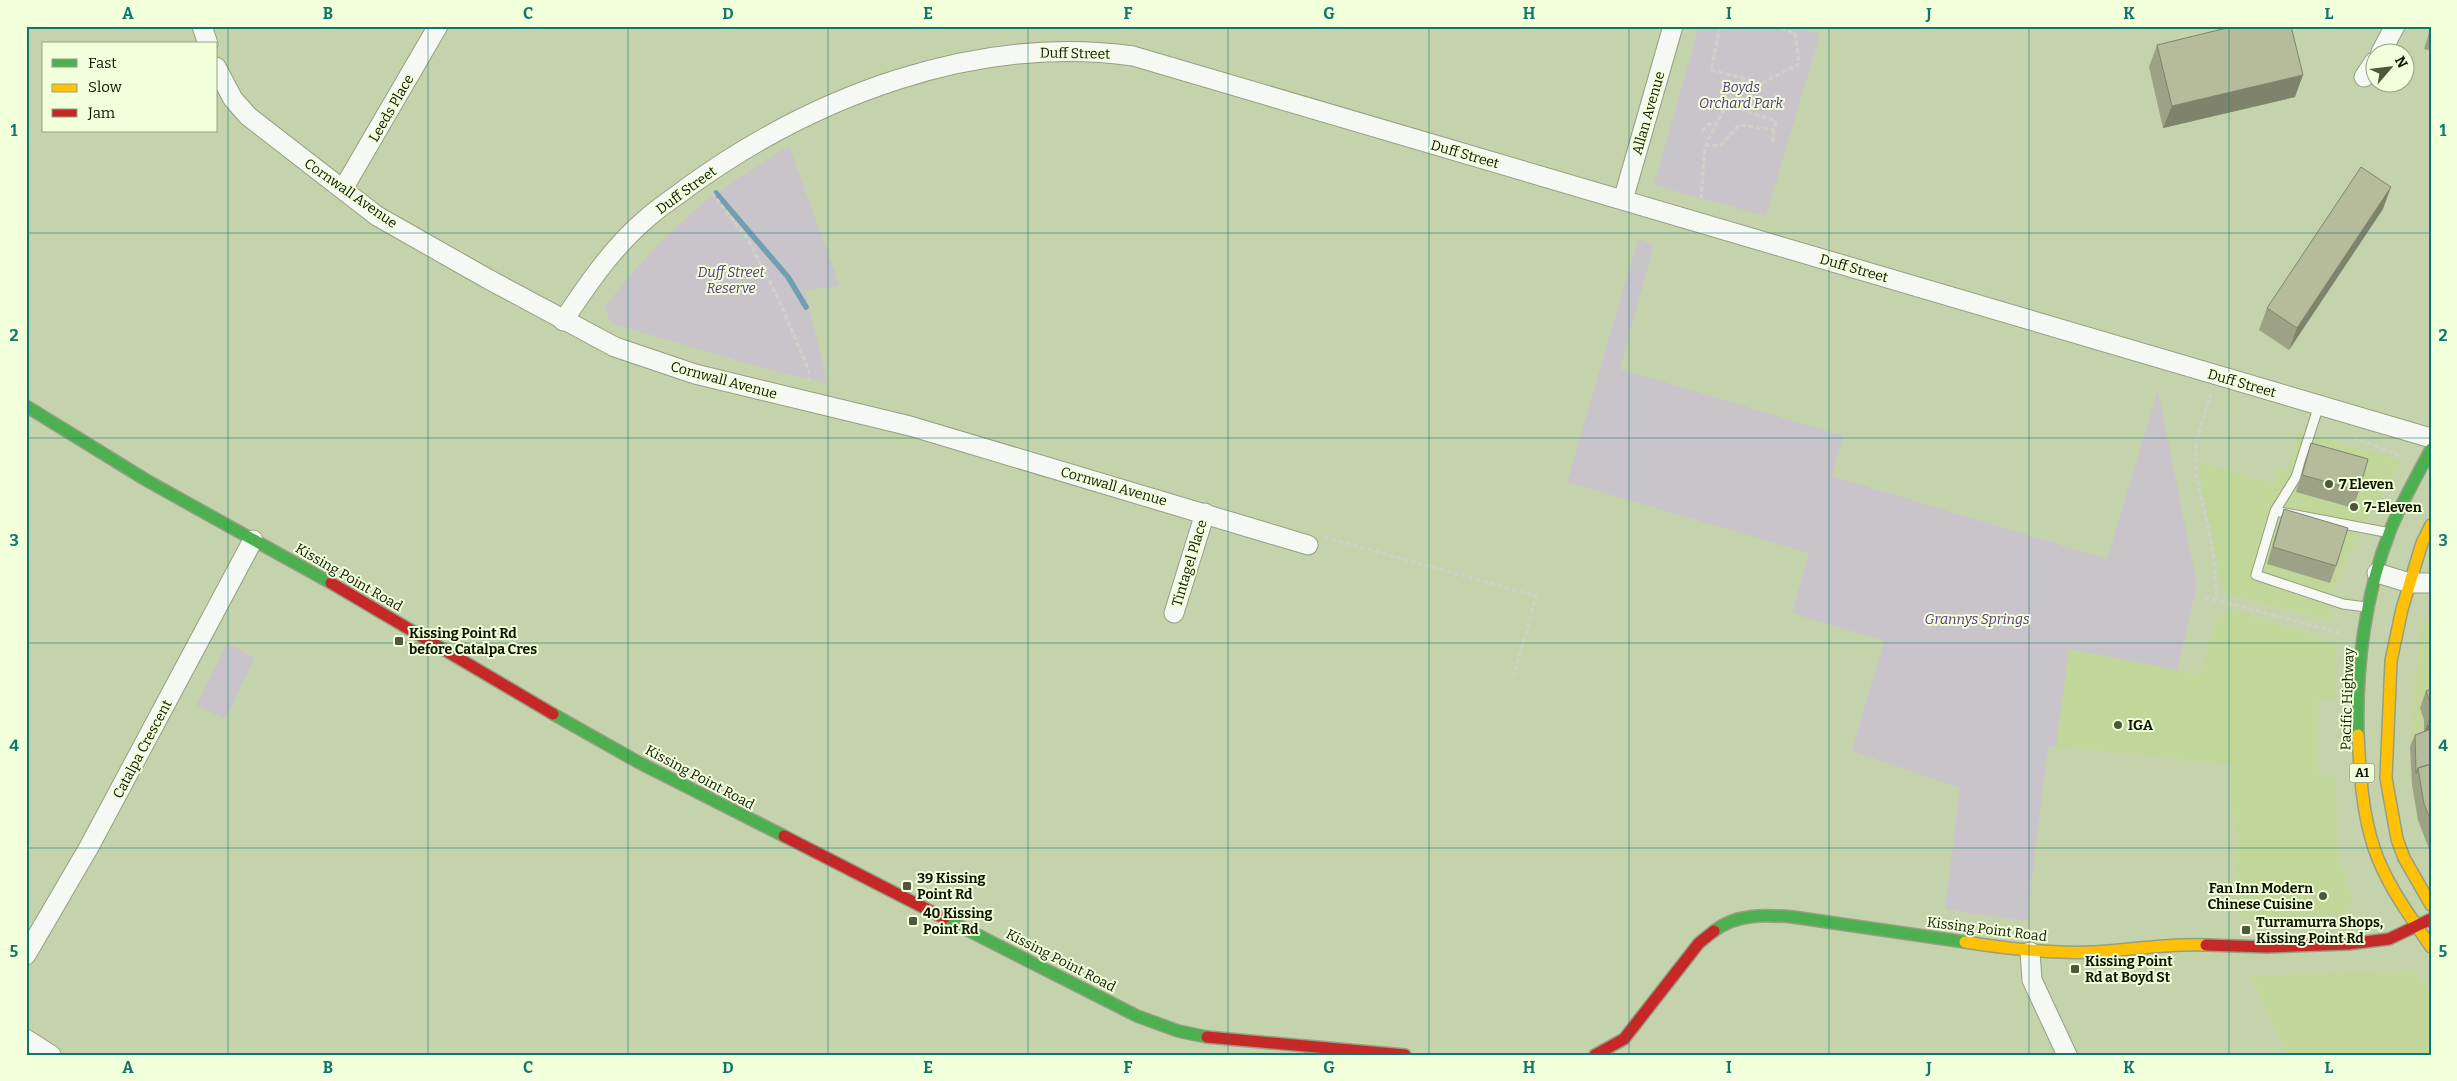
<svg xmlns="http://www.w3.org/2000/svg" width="2457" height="1081" font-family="Bitter,serif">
<rect width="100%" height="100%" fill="#c5d3ac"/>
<path fill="#c1d699" d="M2299,431L2402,461L2372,509L2332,592L2334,622L2223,592L2197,461L2273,483L2277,467L2286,470Z
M2231,610L2336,643V701L2319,699L2317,746L2319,773L2336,776L2337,854L2354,902L2345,914L2239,919L2235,849L2239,848L2232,806V764L2056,747L2069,649L2200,675L2216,619Z
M2431,617V856L2418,821L2412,785L2410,746L2414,684L2422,625Z
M2414,970L2431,995V1055H2287L2251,976Z"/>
<path fill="#c8c4ca" d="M1699,26H1793L1820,34L1766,216L1654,185Z
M789,146L840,286L805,290L827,382L777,372L610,323L605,306C637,265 673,226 715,194C738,177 764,162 789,146Z
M1638,239L1654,244L1620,369L1843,436L1832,476L2107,559L2158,390L2197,585L2177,670L2069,649L2056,747H2048L2027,921L1945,909L1960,788L1852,751L1884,641L1792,613L1809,553L1567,482Z
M227,643L255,658L225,719L196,705Z"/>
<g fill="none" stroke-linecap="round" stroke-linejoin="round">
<path stroke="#719eb3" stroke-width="5.5" d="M716,193L788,277L806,307"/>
<defs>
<path id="lane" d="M2319,405L2296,477L2275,511L2256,575L2343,604L2366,607
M2275,511L2385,532"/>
<path id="street" d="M202,26L208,44
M2381,52L2395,26
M216,67L233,99L248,116L377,216L488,279L615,347L695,374L910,426L1308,545
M2364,77L2374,62
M343,189L438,26
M1623,200L1673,26
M563,321C588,284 612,248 646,219C659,207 674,198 688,187C814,96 976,34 1133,56L2431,438
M2377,573L2410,583H2431
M1174,613L1205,513
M2030,952L2032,980L2067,1055
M26,955L89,847L253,540
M26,1039L51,1055"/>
<path id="fast" d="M26,406L146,480L331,583
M553,714L638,762L784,836
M2358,735C2356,668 2365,594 2390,531C2401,503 2417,476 2431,449
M944,918L1137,1016L1178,1031L1207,1037
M1714,931C1737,913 1766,915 1793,917L1965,942"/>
<path id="slow" d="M2431,525L2422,543L2402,609L2391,661L2386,778L2397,839L2404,858L2431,905
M2358,735C2360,773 2362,812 2374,848C2386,884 2410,916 2431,947
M1965,942C2009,949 2051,954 2095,952C2132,950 2168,943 2206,945"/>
<path id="jam" d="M331,583L553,714
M784,836L944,918
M2206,945L2267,947L2348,944L2389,939L2431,919
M1207,1037L1405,1055
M1595,1055L1624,1039L1699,943L1714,931"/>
</defs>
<use href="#lane" stroke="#959f81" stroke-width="11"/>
<use href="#street" stroke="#959f81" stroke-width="21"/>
<use href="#fast" stroke="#959f81" stroke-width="14"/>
<use href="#slow" stroke="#959f81" stroke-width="14"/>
<use href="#jam" stroke="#959f81" stroke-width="14"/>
<path stroke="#ced2c6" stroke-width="3" stroke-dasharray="5 2.5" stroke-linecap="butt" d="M1720,26L1711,70L1762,83L1799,64L1795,33L1774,26
M1702,131L1709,124L1715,125
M1773,142L1774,130
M1705,146L1721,145L1739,125L1774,130L1776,121L1726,105
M712,193L749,241L778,298L809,371L810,383
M1701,199L1705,146L1726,105L1744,79
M2211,393L2196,442V473L2213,551L2217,600
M2353,437L2403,457
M1324,537L1536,596L1514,675
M2205,597L2340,633"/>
<use href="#lane" stroke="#f6f8f3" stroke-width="9"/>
<use href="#street" stroke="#f6f8f3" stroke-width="19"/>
<use href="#fast" stroke="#4caf50" stroke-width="11"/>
<use href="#slow" stroke="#ffc107" stroke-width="11"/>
<use href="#jam" stroke="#c62828" stroke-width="11"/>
</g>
<path fill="#9da185" d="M2431,26V51L2424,49Z
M2157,45L2295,97L2163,128L2149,67Z
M2383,209L2289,350L2259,330L2267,308Z
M2311,443L2359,491L2353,508L2296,492L2305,460Z
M2284,509L2336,566L2330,583L2267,564L2278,526Z
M2431,689V854L2418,820L2412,785L2410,746L2415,735L2424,731V720L2420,708L2426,691Z"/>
<path fill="#7f836c" d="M2303,75L2295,97L2163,128L2172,106Z
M2391,187L2383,209L2289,350L2297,328Z
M2431,724V739L2420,743L2427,726Z"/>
<path fill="#b6bb9b" stroke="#7f836c" d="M2235,26H2291L2303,75L2172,106L2157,45Z
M2361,167L2391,187L2297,328L2267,308Z
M2311,443L2368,459L2359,491L2302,475Z
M2284,509L2348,528L2336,566L2273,547Z
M2431,689V724L2427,726L2431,715L2430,703L2426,691Z
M2431,729V764L2418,768L2416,774L2415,735Z
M2431,764V821L2424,804L2418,768Z"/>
<path fill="none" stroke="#0f766e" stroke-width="1" stroke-opacity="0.55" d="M228,26V1055M428,26V1055M628,26V1055M828,26V1055M1028,26V1055M1228,26V1055M1429,26V1055M1629,26V1055M1829,26V1055M2029,26V1055M2229,26V1055M26,233H2431M26,438H2431M26,643H2431M26,848H2431"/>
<g fill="#4e583c" stroke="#f1ffdb" stroke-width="2">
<circle cx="2329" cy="484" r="5"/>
<circle cx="2354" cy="507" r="5"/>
<rect x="394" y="636" width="10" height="10" rx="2.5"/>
<circle cx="2118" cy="725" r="5"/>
<rect x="902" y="881" width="10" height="10" rx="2.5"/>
<circle cx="2323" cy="896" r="5"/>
<rect x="908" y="916" width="10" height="10" rx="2.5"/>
<rect x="2241" y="925" width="10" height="10" rx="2.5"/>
<rect x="2070" y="964" width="10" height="10" rx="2.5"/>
</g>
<g text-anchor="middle" stroke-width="4" stroke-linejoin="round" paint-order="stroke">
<rect fill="#f1ffdb" stroke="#525c42" stroke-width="1" x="2349.5" y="763.5" width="25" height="19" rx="4"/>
<g font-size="12" font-weight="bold" fill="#0e1600">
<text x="2362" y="777">A1</text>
</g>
<g font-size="14" fill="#0e1600" stroke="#f1ffdb">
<text transform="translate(1075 53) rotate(1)" y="5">Duff Street</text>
<text transform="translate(391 108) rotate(-60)" y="5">Leeds Place</text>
<text transform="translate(1648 113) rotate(-74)" y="5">Allan Avenue</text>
<text transform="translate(1465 154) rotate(16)" y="5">Duff Street</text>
<text transform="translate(686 190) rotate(-36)" y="5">Duff Street</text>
<text transform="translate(351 193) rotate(35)" y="5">Cornwall Avenue</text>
<text transform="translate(1854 268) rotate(16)" y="5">Duff Street</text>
<text transform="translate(724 380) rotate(15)" y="5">Cornwall Avenue</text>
<text transform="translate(2242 383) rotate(16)" y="5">Duff Street</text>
<text transform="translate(1114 486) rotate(16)" y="5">Cornwall Avenue</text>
<text transform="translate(1189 563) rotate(-73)" y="5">Tintagel Place</text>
<text transform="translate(349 577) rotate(30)" y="5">Kissing Point Road</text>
<text transform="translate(2347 699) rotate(-88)" y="5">Pacific Highway</text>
<text transform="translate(142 749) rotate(-62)" y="5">Catalpa Crescent</text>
<text transform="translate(700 777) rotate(28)" y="5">Kissing Point Road</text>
<text transform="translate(1987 929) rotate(7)" y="5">Kissing Point Road</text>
<text transform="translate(1061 960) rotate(27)" y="5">Kissing Point Road</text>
</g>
<g font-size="14" font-style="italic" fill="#5a3581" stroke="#f1ffdb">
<text x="1741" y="92">Boyds<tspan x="1741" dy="16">Orchard Park</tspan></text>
<text x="731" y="277">Duff Street<tspan x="731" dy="16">Reserve</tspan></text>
<text x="1977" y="624">Grannys Springs</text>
</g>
<g font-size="14" font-weight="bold" fill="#0e1600" stroke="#f1ffdb" text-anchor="start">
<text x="2339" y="489">7 Eleven</text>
<text x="2364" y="512">7-Eleven</text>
<text x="409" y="638">Kissing Point Rd<tspan x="409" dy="16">before Catalpa Cres</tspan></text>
<text x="2128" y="730">IGA</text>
<text x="917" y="883">39 Kissing<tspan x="917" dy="16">Point Rd</tspan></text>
<text x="2313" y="893" text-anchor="end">Fan Inn Modern<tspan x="2313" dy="16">Chinese Cuisine</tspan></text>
<text x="923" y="918">40 Kissing<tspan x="923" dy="16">Point Rd</tspan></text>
<text x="2256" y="927">Turramurra Shops,<tspan x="2256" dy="16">Kissing Point Rd</tspan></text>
<text x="2085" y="966">Kissing Point<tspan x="2085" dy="16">Rd at Boyd St</tspan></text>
</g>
</g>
<rect width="2457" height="1081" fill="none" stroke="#f1ffdb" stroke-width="55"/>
<rect x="42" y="42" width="175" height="90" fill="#f1ffdb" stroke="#96a283"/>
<rect x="52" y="59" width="25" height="8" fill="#4caf50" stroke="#96a283"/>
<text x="88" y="68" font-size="15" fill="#0e1600">Fast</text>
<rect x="52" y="84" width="25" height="8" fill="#ffc107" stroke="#96a283"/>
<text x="88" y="92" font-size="15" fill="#0e1600">Slow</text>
<rect x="52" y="109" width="25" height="8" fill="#c62828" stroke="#96a283"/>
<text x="88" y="118" font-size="15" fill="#0e1600">Jam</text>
<g transform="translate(2390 68) rotate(62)"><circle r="24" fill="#f1ffdb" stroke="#96a283"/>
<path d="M0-4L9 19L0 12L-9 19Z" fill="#4e583c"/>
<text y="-8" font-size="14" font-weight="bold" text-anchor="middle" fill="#0e1600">N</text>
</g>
<rect x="28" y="28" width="2402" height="1026" fill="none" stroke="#0f766e" stroke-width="2"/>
<g font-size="16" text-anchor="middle" font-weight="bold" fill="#0f766e">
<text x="128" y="19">A</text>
<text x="328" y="19">B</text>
<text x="528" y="19">C</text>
<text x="728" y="19">D</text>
<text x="928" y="19">E</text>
<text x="1128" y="19">F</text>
<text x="1329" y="19">G</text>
<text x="1529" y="19">H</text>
<text x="1729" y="19">I</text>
<text x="1929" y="19">J</text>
<text x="2129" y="19">K</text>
<text x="2329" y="19">L</text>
<text x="14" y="136">1</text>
<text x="2443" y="136">1</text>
<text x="14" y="341">2</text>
<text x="2443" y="341">2</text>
<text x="14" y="546">3</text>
<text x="2443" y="546">3</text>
<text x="14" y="751">4</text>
<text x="2443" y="751">4</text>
<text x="14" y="957">5</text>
<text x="2443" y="957">5</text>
<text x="128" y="1073">A</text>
<text x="328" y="1073">B</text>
<text x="528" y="1073">C</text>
<text x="728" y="1073">D</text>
<text x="928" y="1073">E</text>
<text x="1128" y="1073">F</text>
<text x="1329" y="1073">G</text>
<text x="1529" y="1073">H</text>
<text x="1729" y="1073">I</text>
<text x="1929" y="1073">J</text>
<text x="2129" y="1073">K</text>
<text x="2329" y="1073">L</text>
</g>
</svg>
